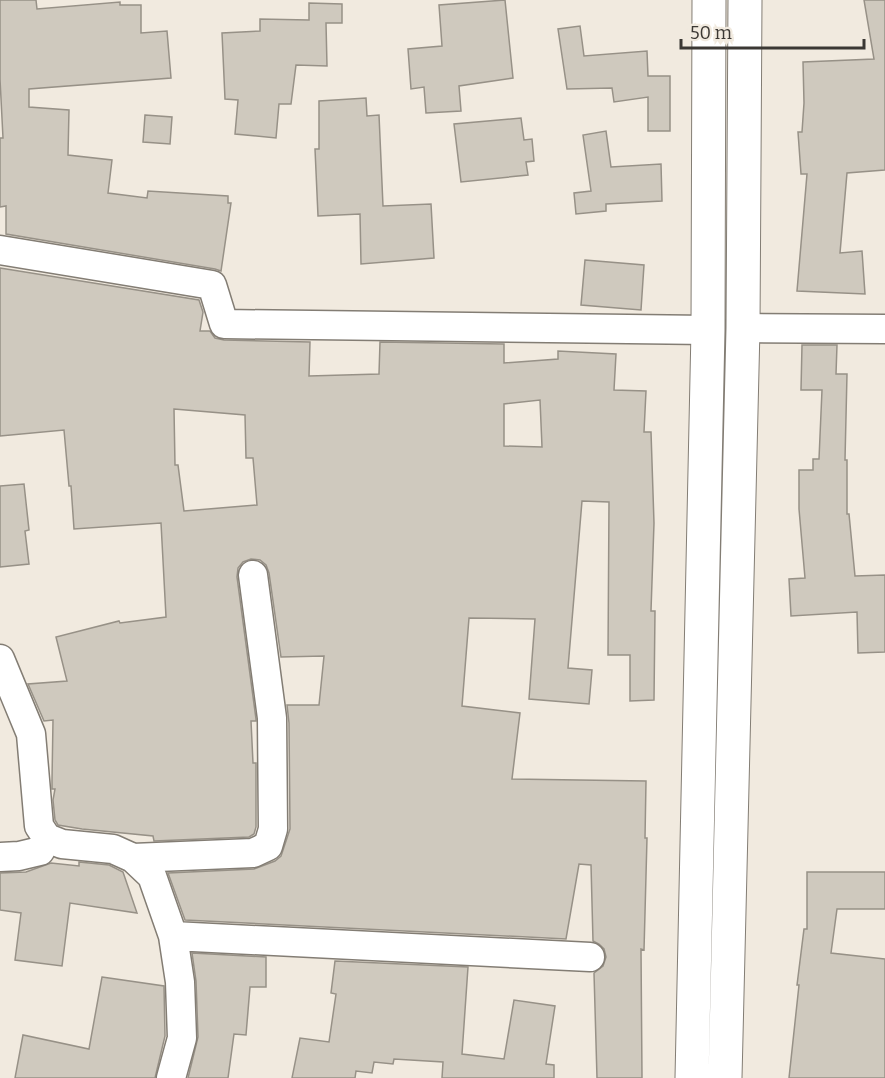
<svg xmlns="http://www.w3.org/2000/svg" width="885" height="1078" font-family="Bitter,serif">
<rect width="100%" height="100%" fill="#f1eadf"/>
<path fill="#cfc9be" stroke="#979187" stroke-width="1.5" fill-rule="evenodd" d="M0,0H36L37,9L120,2V5H141V33L167,31L171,78L29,89V107L69,110L68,155L112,160L108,193L147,198L148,191L228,196V203H231L221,271L215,269L6,234V206L0,207V138H3L0,79Z
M505,0L513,78L459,86L461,111L426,113L424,87L411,89L408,49L442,46L439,5Z
M864,0H885V170L847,173L840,253L862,251L865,294L797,291L807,174H801L798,132H802L804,103L803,62L874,59Z
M309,3L342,4V23H326L327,66L296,65L291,104H279L276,138L235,134L238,100L225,99L222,33L260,31V19L309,20Z
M580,26L584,56L647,51L648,76H670V131H648V97L614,102L612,88L567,89L558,29Z
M366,98L367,116L379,115L383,206L431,204L434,258L361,264L360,214L318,216L315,149H319V101Z
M145,115L172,117L170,144L143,142Z
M521,118L524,140L532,139L534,161L526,162L528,175L461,182L454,124Z
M606,131L611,167L661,164L662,201L606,204V211L576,214L574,193L591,191L583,135Z
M585,260L644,265L641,310L581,305Z
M0,268L199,300L203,312L200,331H210L215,338L224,340L310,342L309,376L379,374L380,342L504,344V363L558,359V351L616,354L614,390L646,391L644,432H651L654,523L651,611H655L654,700L630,701V655H608L609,502L582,501L568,668L592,670L589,704L529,699L535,619L469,618L462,706L520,713L512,779L646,781L645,838H647L644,950L641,949L642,1078H597L594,973L603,966L606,957L604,949L599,944L593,941L591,865L579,864L566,939L185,920L168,873L254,869L275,861L281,856L290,829L289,723L287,705H319L324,656L281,657L269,573L266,565L260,560L251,559L243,562L238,568L237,577L256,719V721H251L253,763H256V827L254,834L249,837L154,841L153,836L82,829L58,825L55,820L53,800L55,789H52V780L53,720L44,721L28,684L67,681L56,637L119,621L120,623L166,617L161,523L74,529L71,486H69L64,430L0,436ZM540,400L542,447L504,446V404ZM174,409L245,415L246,458H253L257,505L184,511L178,465H175Z
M802,345H837L836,374H847L845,460H847V514H849L855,576L885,575V652L858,653L857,612L791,616L789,579L805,578L799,509V470H813V459H819L822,390H801Z
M24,484L29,530L25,531L29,564L0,567V486Z
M79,862L109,865L123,872L137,913L70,903L62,966L15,960L21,913L0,910V873L26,872L51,863L79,866Z
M807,872H885V909H837L831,953L885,959V1078H789L799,985H797L804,929H807Z
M192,953L266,957V987H250L246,1035L234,1034L228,1078H188L198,1037L196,981Z
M335,961L468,967L462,1054L504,1059L514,1000L555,1006L546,1064L554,1065V1078H442L443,1062L394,1059L393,1064L374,1062L372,1073L356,1071L355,1078H292L300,1038L329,1042L336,994L331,993Z
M102,977L164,986L165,1036L155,1078H15L23,1035L89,1049Z"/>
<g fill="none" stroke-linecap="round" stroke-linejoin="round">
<defs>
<path id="street" d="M0,250L212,285L224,324L708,330
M743,328L885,329
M0,659L31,734L39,826L47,838L62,844L113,849L133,858L152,876L173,936L180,982L182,1038L171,1078
M0,857L19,856L40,851L47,838
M133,858L253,853L268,846L273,829L272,718L253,575
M173,936L590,957"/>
<path id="highway" d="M692,1078L708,330L709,0
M725,1078L743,328L745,0"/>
</defs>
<use href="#street" stroke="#837d74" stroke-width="31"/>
<use href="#highway" stroke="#837d74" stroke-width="35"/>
<use href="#street" stroke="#fff" stroke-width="28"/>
<use href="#highway" stroke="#fff" stroke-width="33"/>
</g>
<path d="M681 39v9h183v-9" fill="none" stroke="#3b3834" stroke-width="3"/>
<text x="690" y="39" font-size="18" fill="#3b3834" stroke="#f1eadf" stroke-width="4.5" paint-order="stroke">50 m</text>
</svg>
